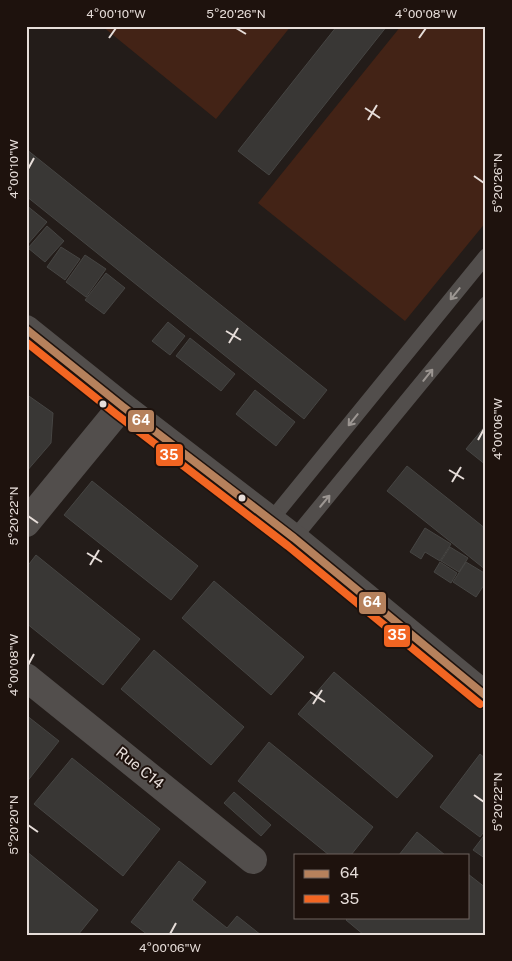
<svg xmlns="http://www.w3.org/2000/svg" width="512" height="961" font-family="'Public Sans',sans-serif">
<rect width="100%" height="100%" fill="#231c19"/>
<path fill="#432316" d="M102,26H291L216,119Z
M401,26H482L486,29V222L405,321L258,203Z"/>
<path fill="#393735" stroke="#464543" d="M337,26H387L269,175L238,151Z
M26,149L327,390L304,419L26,196Z
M26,205L47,222L26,246Z
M47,226L64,241L45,262L28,248Z
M61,247L80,259L65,280L47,267Z
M85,255L106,269L86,297L66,282Z
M106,273L125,288L104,314L85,300Z
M168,322L185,336L170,355L152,341Z
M190,338L235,374L221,391L176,356Z
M255,390L295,422L276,446L236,414Z
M26,394L53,413L51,443L26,472Z
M486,425V465L466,449Z
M407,466L486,529V570L387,491Z
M92,481L198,566L171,600L64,515Z
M425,528L451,544L440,561L425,552L421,559L410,552Z
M450,547L468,558L459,572L441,561Z
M36,555L140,639L103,685L26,623V568Z
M440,562L457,573L451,583L434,572Z
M466,562L486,574V582L476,597L453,582Z
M214,581L304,657L271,695L182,618Z
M154,650L244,727L211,765L121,689Z
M334,672L433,756L397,798L298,714Z
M26,715L59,741L26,783Z
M269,742L373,827L351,855H329L238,781Z
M480,754L486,759V829L480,837L440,807Z
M72,758L160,829L123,876L34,804Z
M234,792L271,825L261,836L224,803Z
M417,832L445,855H399Z
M486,833V859L473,850Z
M26,851L98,910L78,935H33L26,929Z
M179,861L206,882L192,900L227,928L237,916L261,935H148L131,922Z
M468,874L486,888V935H364L346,920L349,917H468Z"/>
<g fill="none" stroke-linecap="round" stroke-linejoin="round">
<path stroke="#524e4c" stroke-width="15" d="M271,520L486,256
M294,538L486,304"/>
<path stroke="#524e4c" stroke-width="28" d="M26,329L122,406L294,538L486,696
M26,523L122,406
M26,677L253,860"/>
<defs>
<path id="bus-1" d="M26,329L122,406L294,538L486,696"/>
<path id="bus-2" d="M26,342L116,414L288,546L480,704"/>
</defs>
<use href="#bus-1" stroke="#1e120d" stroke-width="11"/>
<use href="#bus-2" stroke="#1e120d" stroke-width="11"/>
<use href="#bus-1" stroke="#b6815c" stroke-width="8"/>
<use href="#bus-2" stroke="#f26522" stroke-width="8"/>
</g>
<defs><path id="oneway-shaft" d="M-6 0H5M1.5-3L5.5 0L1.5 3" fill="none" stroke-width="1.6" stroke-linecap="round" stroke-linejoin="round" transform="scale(1.25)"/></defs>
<g stroke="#9c9692">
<use href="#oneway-shaft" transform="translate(455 294) rotate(129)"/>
<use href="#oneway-shaft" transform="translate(428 375) rotate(-51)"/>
<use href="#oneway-shaft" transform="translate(353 420) rotate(129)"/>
<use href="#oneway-shaft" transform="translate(325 501) rotate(-50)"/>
</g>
<path fill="none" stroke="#e6ddd9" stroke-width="2" d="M236,28L246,34M109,38L116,28M419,38L426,28M365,108L380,118M368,120L377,105M28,169L34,158M474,176L484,183M226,331L241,340M229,343L238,328M478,440L484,429M449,470L464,479M452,482L461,467M28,516L38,523M87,553L102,562M90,565L99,550M28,665L34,654M310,692L325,702M313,704L322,690M474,795L484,802M28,825L38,832M170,934L176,923"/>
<g fill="#e6ddd9" stroke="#1e120d" stroke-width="2">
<circle cx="103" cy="404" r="4.5"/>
<circle cx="242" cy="498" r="4.5"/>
</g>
<g text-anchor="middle" stroke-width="4" stroke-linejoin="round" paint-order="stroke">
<g font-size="15" fill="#e6ddd9" stroke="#1e120d">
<text transform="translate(140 768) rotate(39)" y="5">Rue C14</text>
</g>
</g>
<g stroke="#1e120d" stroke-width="2">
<rect x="127" y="409" width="28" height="24" rx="5" fill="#b6815c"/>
<rect x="155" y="443" width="29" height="24" rx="5" fill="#f26522"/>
<rect x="358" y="591" width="29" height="24" rx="5" fill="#b6815c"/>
<rect x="383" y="624" width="28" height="24" rx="5" fill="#f26522"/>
</g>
<g font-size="14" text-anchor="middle" font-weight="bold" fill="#fff">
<text x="141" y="425">64</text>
<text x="169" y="460">35</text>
<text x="372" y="607">64</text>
<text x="397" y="640">35</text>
</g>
<rect width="512" height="961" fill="none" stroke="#1e120d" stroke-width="55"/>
<rect x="294" y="854" width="175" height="65" fill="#1e120d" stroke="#6e635f"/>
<rect x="304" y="870" width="25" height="8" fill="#b6815c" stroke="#6e635f"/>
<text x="340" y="878" font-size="15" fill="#e6ddd9">64</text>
<rect x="304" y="895" width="25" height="8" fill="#f26522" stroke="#6e635f"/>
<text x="340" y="904" font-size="15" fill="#e6ddd9">35</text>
<rect x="28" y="28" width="456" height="906" fill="none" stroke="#e6ddd9" stroke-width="2"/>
<g font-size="12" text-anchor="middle" fill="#e6ddd9">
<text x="116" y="18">4°00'10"W</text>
<text x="236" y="18">5°20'26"N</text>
<text x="426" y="18">4°00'08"W</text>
<text transform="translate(14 169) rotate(-90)" y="4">4°00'10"W</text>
<text transform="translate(498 183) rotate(-90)" y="4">5°20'26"N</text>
<text transform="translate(498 429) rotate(-90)" y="4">4°00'06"W</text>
<text transform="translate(14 516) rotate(-90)" y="4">5°20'22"N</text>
<text transform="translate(14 665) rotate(-90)" y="4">4°00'08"W</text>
<text transform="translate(498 802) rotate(-90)" y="4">5°20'22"N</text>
<text transform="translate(14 825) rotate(-90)" y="4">5°20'20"N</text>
<text x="170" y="952">4°00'06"W</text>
</g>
</svg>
